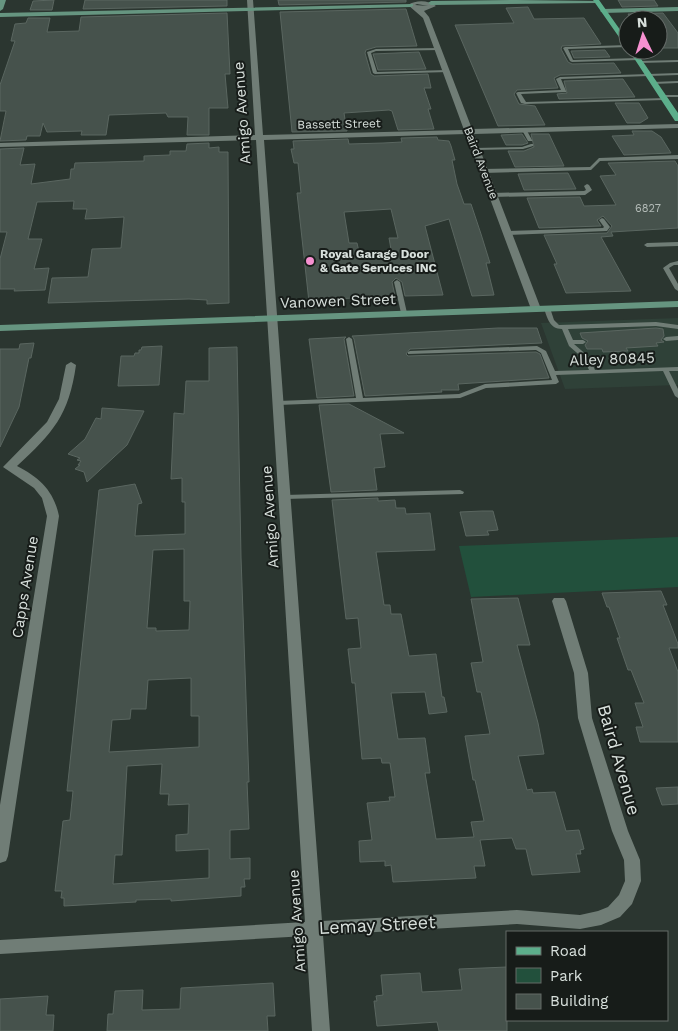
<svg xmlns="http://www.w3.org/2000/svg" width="678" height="1031" font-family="'Work Sans',sans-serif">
<rect width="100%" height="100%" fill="#2b3630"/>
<path fill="#2f4138" d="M678,318V385L565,389L541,323Z"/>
<path fill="#22503c" d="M678,537V587L471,597L459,546Z"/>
<path fill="#46524c" stroke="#5a6660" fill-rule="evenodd" d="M54,0L52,10H30L33,1Z
M85,0H227V6L83,9Z
M278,0H406V2L279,5Z
M618,0H654L658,6L622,7Z
M528,7L534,19L584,18L601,44L562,46L561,49L568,62L572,64L614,63L621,73L560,75L554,78L558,88L517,90L514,94L519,104L535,106L545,125L498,126L455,25L514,23L506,8Z
M406,9L417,46L376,47L366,50L365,53L371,74L374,76L428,74L431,88H424L431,109H428L434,129L398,130L392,111L389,110L344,113L347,131L292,132L280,12Z
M227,13L230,74H225L228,108H209V135H187L188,117H168L166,113L109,115L106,135H81L82,131L47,132L43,123L40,136H27L26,140L0,141L6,111H0V85L15,41H11L15,24L26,23L28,18H50L47,32L79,31L81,17Z
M663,13L678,33V48H663L658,42V20H632L628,14Z
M605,50L610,57L574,58L571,51Z
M419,52L426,69L378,70L373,54Z
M623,79L635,97L559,99L557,94L567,93L564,81Z
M615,103H639L648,118L640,123H627Z
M632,131H652L661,137L671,153L624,155L612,136L634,135Z
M522,134L528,143L522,145H506L501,135Z
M531,134H549L564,166L515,167L508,151H524L534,147Z
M437,137L438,140L449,141L451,146L455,160H452L457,184L464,204H471L481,234L490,263H486L494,295L472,296L449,219L425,226L443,295L405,296L402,282L396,278L392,282L395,296L333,299V301L309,302L297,193H301L298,163H294L291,149H294L293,141L348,139L349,144L383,143L402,142L401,138ZM391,209L398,238H389L392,255L360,256L357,243H349L344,212Z
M209,143V148L219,147V152H228V154L229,303L207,304V300L189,299L48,303L52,278L88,277L92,249L121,248L124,217L85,219L87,209H73L74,201L37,202L28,239H42L34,269L49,268L45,290L14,291L15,289H0V259L7,232H0V149L24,148L20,165L35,164L31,184L70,179L71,169H74L75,163L144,161V156L170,155V151H186L187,144Z
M675,161L678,166V228L611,232L613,236L601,237L631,291L566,293L554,264H557L544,235L607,233L612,226L603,216L597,220L601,226L539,228L527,198L580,197L584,206L616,205L600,176L616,175L608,163Z
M568,173L576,189L524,190L518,174Z
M498,328H537L542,343L410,349L406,354L408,356L536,352L540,354L549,378L458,384L459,390H441L442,392L365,396L354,339L352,336Z
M656,328L663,329L664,336L661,340L664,342L656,343L658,346L626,348L628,351L603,352L602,349H587L585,345L588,341L582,338L580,333Z
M346,337L344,339L354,396L317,398L309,339Z
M34,343L31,358H29L19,407L0,447V349H19L20,344Z
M162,346L159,385L118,386L121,356H134L135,353H139V350H141L142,347Z
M237,347L241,557L249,782H247L249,829L230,830V859L250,858V879H244L245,887H241V896L171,901V899L136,900V902L64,906V898H61L62,891H55L63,821L70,820L73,791H67L99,490L135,484L142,503L138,504L135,536L185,534V502H182V478L171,479L174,413L184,414L186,381H209V348ZM184,549V601H190L189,630L156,631V628H147L153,550ZM191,678V716H199V747L109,752L112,720L130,719L131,709H146L148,680ZM162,764L160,794H169L168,805L189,804L188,834L176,835V851L209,849V878L113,884L115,855H122L127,766Z
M349,404L404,433L380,434L385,467L374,468L377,490L331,492L319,405Z
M102,408L144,411L127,445L87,482L84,472L75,469L80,465H78L81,461L77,460L80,458L68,454L85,439L96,418L101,419Z
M378,498V501L395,500L396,508H405L406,514L430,513L435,550L376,552L384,605H390L391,614H401L409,656L436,654L442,697H444L447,712L429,714L425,692L391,693L398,739L425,738L430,773H425L436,839L474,837L471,822L484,821L475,780H473L465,736L490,734L481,692H477L471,663L483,662L471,599L518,598L530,645H517L538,723L544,754L518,756L527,790L532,789L533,793L555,792L566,831L579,830L584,849L580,850L581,854H576L580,872L532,875L526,849H516L512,838L480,840L485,866H474L476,878L393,882L391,865L385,866V861L360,862L359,841L372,840L367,803L390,801L389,797H395L390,763H382L381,758L362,759L355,683H352L348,649L361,648L358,618L346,619L332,500Z
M482,511H493L498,530L487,531L489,535L466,536L460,512Z
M661,591L667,605H663L678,644V648H669L678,672V742H640L636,727H643L635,703H644L631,670H628L617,638H620L609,607H607L602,593Z
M678,787V804L662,805L656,788Z
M507,967V1031H439L437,1022L377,1026L374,1001H377L376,996L383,995L381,975L420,973L422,992L462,990L459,969Z
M273,983L275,1016H267L268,1031H107L108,1014H113L115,991L143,990L142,1010L180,1009L181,988Z
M48,996L46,1015H54L53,1031H0V999Z"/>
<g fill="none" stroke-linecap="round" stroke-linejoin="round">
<path fill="#707d76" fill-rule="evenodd" d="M628,45V47L568,49L573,60L637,58L639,59V60L572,62L570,61L563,48L565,47Z
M438,48L440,49V50L376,51L371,53L377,72L447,70H449V72L375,74L373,73L367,52L376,49Z
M678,60V62L639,63L637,62L639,61Z
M678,73V75L561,79L566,91V92L521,94L526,102L666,98V99L664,100L525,104L521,103L516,93L518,92L561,90L556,79L560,77Z
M678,81V83L653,84L651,83L653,82Z
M660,95H678V97H662L660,96Z
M522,129H526L532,140V141H528L522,130Z
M531,144H533V146L523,149L475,150L473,149L475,148L522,147Z
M678,155V159L600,161L591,170L483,173L480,171L483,169L590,167L599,158Z
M587,184L589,185L592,190L585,195L492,197L489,195L492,193L584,191L586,190L584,186Z
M602,218L604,219L610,227L607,231L507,235L504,233L507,231L603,228L604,227L599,220Z
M678,242V246L647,247L644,245L647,243Z
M678,261V265H674L669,268L678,284V291L675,289L663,268L670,263Z
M397,280L400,282L407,313L404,315L401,313L394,282Z
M547,306L550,308L554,320L559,325L656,322L678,325V329L656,326L568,329L573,340H583L586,342L583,344H574L589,357L595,370L678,367V371H669L678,389V398L675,396L663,371L556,375L559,382L556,384L486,388L460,398L278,405L275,403L278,401L356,398L346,339L349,337L352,339L363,398L459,394L485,384L552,380L541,353L536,350L408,354V352L410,351L537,346L546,351L555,371L589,370L584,359L569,346L562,329C550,329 547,318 544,308Z
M678,336V340L666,341L663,339L666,337Z
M460,490L464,492L463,494L285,499L281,497L285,495Z"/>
<path fill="#707d76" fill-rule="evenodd" d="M247,0H253L263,135L464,130L423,18L408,5C416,0 428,0 436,6L424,11L429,17L472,129L678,124V128L474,134L541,309L536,312L531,309L466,134L264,140L322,921L517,910L580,915L598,911L608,907L619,895L625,881L624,860L612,831L578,718L574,673L552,601L554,598H564L566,601L588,673L592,718L628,831L640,860L641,881L632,904L620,917L601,925L580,929L517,924L323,935L330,1031H312L306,936L0,954V940L305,922L256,140L0,147V143L255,135ZM417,4L428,6L415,5Z
M71,362L76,365C69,415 53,433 17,466C39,477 54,491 59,516L8,856L6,861L0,863V805L47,516L42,498L34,488L3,467L47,422L59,399L66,365Z"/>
<path fill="#669580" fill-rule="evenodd" d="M0,0H6L3,9L0,11Z
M517,0L600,1L597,3L431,5L428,3L431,1Z
M413,4V6L411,7L0,17V13Z
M678,7V11L603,13L600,11L603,9Z
M678,301V307L0,331V325Z"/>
<path fill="#5cae8b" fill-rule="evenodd" d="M593,0H599L628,41V48L626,47Z
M628,49L635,50L678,113V121H675Z"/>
</g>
<circle fill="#f690d0" stroke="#171c19" stroke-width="2" cx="310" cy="261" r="5"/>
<g text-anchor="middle" stroke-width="4" stroke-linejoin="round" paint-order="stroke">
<g font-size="11" fill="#b4bcb8">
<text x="648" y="212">6827</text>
</g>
<g font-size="12" fill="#d8e0dc" stroke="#171c19">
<text transform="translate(339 124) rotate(-1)" y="4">Bassett Street</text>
<text transform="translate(481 163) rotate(69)" y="4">Baird Avenue</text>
</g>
<g font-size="12" font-weight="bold" fill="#d8e0dc" stroke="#171c19" text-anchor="start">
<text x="320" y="258">Royal Garage Door<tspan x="320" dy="14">&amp; Gate Services INC</tspan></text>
</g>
<g font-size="15" fill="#d8e0dc" stroke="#171c19">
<text transform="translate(242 113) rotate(-94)" y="5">Amigo Avenue</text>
<text transform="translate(338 301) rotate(-2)" y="5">Vanowen Street</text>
<text transform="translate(612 359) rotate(-2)" y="5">Alley 80845</text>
<text transform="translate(270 517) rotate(-94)" y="5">Amigo Avenue</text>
<text transform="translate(25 587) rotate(-81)" y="5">Capps Avenue</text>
<text transform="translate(297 921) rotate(-94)" y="5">Amigo Avenue</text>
</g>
<g font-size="18" fill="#d8e0dc" stroke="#171c19">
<text transform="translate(619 760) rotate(74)" y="6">Baird Avenue</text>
<text transform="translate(377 925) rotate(-3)" y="6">Lemay Street</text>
</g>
</g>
<rect x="506" y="931" width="162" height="90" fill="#171c19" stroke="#646a67"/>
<rect x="516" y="947" width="25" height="8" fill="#5cae8b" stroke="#646a67"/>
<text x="550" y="956" font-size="15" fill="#d8e0dc">Road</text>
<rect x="516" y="968" width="25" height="15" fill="#22503c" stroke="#646a67"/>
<text x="550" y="981" font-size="15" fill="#d8e0dc">Park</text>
<rect x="516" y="994" width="25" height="15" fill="#46524c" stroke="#646a67"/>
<text x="550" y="1006" font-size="15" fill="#d8e0dc">Building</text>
<g transform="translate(643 35) rotate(356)"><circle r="24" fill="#171c19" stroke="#646a67"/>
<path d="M0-4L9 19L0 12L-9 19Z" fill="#f690d0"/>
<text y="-8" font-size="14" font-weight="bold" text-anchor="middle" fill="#d8e0dc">N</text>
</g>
</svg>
